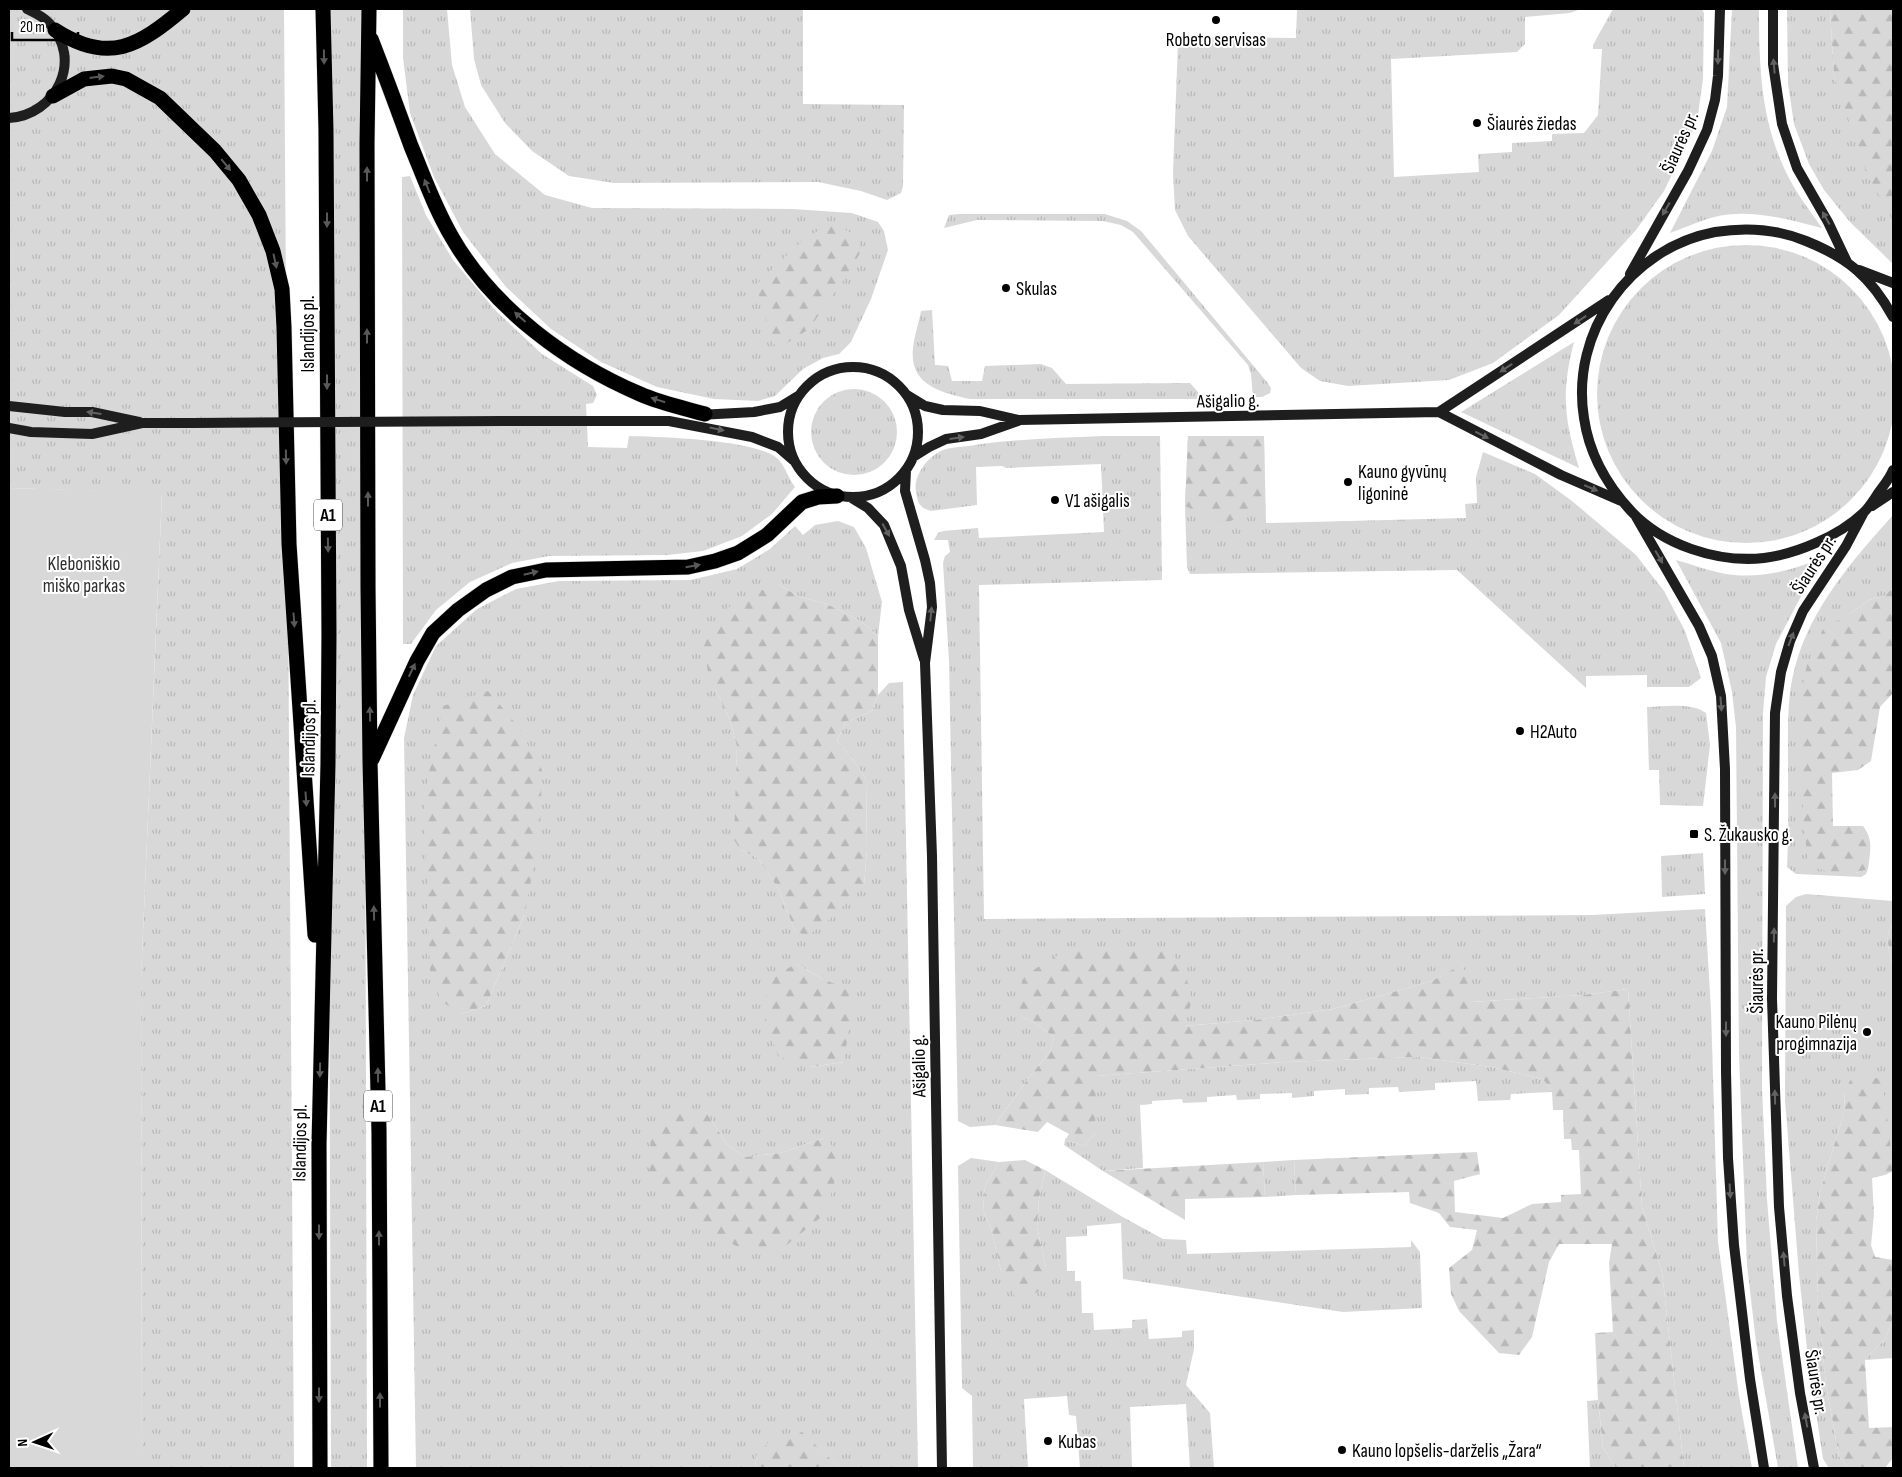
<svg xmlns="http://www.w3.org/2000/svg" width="1902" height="1477" font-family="'Sofia Sans Condensed',sans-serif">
<defs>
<pattern id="grass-tufts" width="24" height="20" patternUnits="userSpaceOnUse" patternTransform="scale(1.25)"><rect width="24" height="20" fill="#d8d8d8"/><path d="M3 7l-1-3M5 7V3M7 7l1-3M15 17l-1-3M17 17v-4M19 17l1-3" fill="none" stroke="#b8b8b8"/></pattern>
<pattern id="forest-firs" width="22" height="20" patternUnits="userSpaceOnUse" patternTransform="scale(1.25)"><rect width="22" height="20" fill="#d8d8d8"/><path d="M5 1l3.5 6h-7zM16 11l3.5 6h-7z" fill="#b8b8b8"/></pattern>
</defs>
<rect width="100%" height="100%" fill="#fff"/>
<path fill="url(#grass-tufts)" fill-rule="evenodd" d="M9,9H284L294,1468H142L141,979L162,493L9,488Z
M326,9H363L367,1468H331Z
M403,9H447L452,65L465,107L495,154L545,195L592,208L793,209L852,213L878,222L884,231L888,250L871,299L851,342L839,354L823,358L803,369L775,396L758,401L714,399L657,387L601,362L551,329L506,287L463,232L434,177L410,113L403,58Z
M470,9H803V104L904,105L903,186L901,193L887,200L861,191L818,182L614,183L569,176L532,151L505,123L481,85L474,59Z
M1297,9H1581L1570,13L1525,17V44L1517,52L1391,59L1394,177L1479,172L1478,154L1512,152V143L1552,141V134L1584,133L1598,115L1602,49H1593V45L1613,9H1702L1704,13L1703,79L1697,122L1664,191L1636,230L1559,315L1493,363L1449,380L1348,386L1320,381L1301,368L1188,236L1175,210L1173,173L1178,43H1191L1194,37L1296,38Z
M1732,9H1759C1759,70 1761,125 1790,180C1799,197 1811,212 1822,228C1787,219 1749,208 1714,217C1699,221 1684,228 1670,233L1712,151L1727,107Z
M1787,9H1830L1834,76L1893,221V264L1850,222L1824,190L1809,164L1794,124L1788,84Z
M410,176L426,215L453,260L496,311L542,354L593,386L597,395L593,403L586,404L588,447L627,448L629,436C658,437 760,439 779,460C785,467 789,479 795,487L772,514L742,536L703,551L667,555L549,556L512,563L470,582L436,610L411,644H403L402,177Z
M959,214H1105L1127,221L1141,231L1267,382L1271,388L1270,393L1262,397H1253L1251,374L1248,365L1133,232L1121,225L1103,221L977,220L944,228L949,215Z
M1597 394a149 149 0 1 1 298 0a149 149 0 1 1-298 0Z
M932,310L935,365L948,366L952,381H982L985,366L1041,364L1052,368L1066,384L1190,383L1198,392V399H970C942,393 909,385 913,349C914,336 919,323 921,311Z
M1574,342C1561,393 1564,418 1579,468L1461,412Z
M811 432a43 43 0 1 1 86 0a43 43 0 1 1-86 0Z
M1103,436H1160L1162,580L979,585L984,919L1592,915L1705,909L1711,1010L1718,1242L1739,1396L1752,1468H1684L1662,1272L1642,1207L1628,989L1583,995L1471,1002L1463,965L1432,981L1333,1009L1255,1020L1184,1026L1021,1017L1034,1022L1054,1037L1049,1053L1026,1081L995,1125L970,1127L958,1121L949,661L943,563L945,556L950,552L948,540H934L938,533L943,531L978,528L979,538L1104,532L1101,464L1006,468L1002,466L976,467L977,505L931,511C920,508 918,504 916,492C913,477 926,459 939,452C948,447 960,447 969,446C1013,439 1058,438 1103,436Z
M1188,436H1264L1266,523L1466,518L1465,504L1477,503L1476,477L1483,452L1535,474L1572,501L1636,555L1664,591L1685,631L1701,678L1689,687H1647V675L1586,676V688L1457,570L1190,574L1187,567L1185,506Z
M1893,515V588L1884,596L1869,600L1851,613L1804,831L1855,873L1868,869L1866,874L1861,877L1796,874L1787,867C1789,831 1788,794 1788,757C1788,727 1787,696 1795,667C1811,607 1853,560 1893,515Z
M838,521L854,527L866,548L882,602L878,636L862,622L827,604L800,597L779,585L715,689L730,720L737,747L736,785L741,850L758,858L779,890L795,931L864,885L867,849L866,779L847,752L837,741L846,722L872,711L878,695L889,683L903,682L918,1468H840L801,1432L757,1454L755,1468H416L404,738L413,695L436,646L477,609L516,589L559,581L691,580L737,569L770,549L795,526L803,535L815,525ZM525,913L486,1006L461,1014ZM796,964L823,979L844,1062L810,1067ZM706,1112L727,1144L744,1157L780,1153L824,1138L687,1219Z
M1821,558L1776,644L1766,677L1763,713L1762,1088L1767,1199L1777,1321L1798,1468H1778L1756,1342L1747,1265L1739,1055L1736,727L1732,692L1721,643L1676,560C1691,564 1706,570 1721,573C1755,580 1790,572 1821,558Z
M1647,707C1665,707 1690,702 1706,713L1710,745L1703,806L1660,805L1659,770H1649Z
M1703,853L1705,894L1662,897L1661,856Z
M1806,894L1893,901V924C1883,935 1890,954 1893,967V1169L1891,1160L1845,1090L1844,1113L1820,1192L1816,1222L1818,1307L1826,1385L1839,1456L1848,1468H1829L1823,1459L1809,1367L1799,1274L1785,1100L1786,906L1796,897Z
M1419,1057L1491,1067L1543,1079L1552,1092L1511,1094L1510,1100L1478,1101L1476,1081L1435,1083V1090L1399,1092L1398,1087L1369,1088V1094L1345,1095V1089L1314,1091V1096L1292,1098V1093L1260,1094V1099L1237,1100L1236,1095L1207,1097V1102L1183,1103L1182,1099L1152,1101V1104L1140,1105L1143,1168L1103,1171L1064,1145L1065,1140L1085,1146L1095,1133V1076L1284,1062Z
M971,1158L999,1162L985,1186L983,1210L991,1228L1001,1271L1046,1267L1037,1227L1039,1199L1045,1170L1121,1216L1163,1239L1186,1240L1187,1254L1411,1247V1240L1420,1252L1422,1308L1343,1312L1123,1279L1121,1223L1087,1226V1236L1066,1237L1067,1271H1075V1281H1081L1082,1313H1093L1094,1330L1132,1328V1320L1147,1319L1149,1339L1182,1337V1331L1194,1330V1349L1186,1385L1210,1413L1214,1468H1190L1186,1404L1130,1407L1132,1468H1080L1076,1416L1069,1415L1067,1396L1024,1399L1028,1468H973L972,1396L962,1388L958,1166Z
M1294,1160L1296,1195L1265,1197L1263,1162Z
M1893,1321V1358L1865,1360L1885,1339Z
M1598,1400L1603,1447L1616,1468H1590L1587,1401Z"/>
<path fill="url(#forest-firs)" d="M1830,9H1893V221L1866,172L1834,76Z
M831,223L858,236L860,253L849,272L809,329L781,347L773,344L760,301L757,284L803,240Z
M1188,436H1264L1265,511L1223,523L1185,506Z
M779,585L800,597L827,604L862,622L878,636V695L872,711L846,722L837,741L847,752L866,779L867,849L864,885L829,920L807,936L795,931L779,890L758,858L741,850L734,840L737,747L730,720L715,689L702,651L717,615L749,594Z
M1893,588V693L1880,707L1871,761L1858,770L1832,773L1833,826H1863C1874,841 1870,851 1868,869L1855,873L1829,872L1816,868L1808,858L1804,831L1801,760L1802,689L1807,665L1823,629L1851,613L1869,600L1884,596Z
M488,691L517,725L542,770L540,832L525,913L486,1006L461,1014L441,1001L430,970L424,796L443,706Z
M1893,924V967C1890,954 1883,935 1893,924Z
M1166,948L1184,968L1192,1000L1184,1026L1255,1020L1333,1009L1432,981L1463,964L1472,1002L1583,995L1628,989L1642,1207L1662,1272L1684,1468H1616L1603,1447L1598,1400L1595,1333L1613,1332L1609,1263L1612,1244H1559L1549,1262L1532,1337L1519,1355L1499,1353L1459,1311L1451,1294L1449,1268L1472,1250L1477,1230L1450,1227L1439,1213L1410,1203L1409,1192L1296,1195L1294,1160L1477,1152L1480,1174L1454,1181L1455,1212L1503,1218L1532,1204L1561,1202V1195L1581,1194L1579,1150H1572L1571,1139H1564L1563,1110H1553L1552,1092L1543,1079L1491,1067L1419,1057L1284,1062L1096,1076L1095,1133L1085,1146L1065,1140L1069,1134L1047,1122L1038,1132L995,1125L1026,1081L1049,1053L1054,1037L1034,1022L1021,1017L1016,997L1025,975L1065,951Z
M796,964L823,979L854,992L844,1062L810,1067L778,1056L765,1020L767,979Z
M1868,1076L1880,1079L1885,1098L1893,1169V1171L1885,1175L1872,1178L1874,1214L1871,1245L1875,1257L1893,1260V1321L1885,1339L1865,1360L1869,1428L1893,1427V1458L1885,1468H1848L1839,1456L1826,1385L1818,1307L1816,1222L1820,1192L1844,1113L1845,1090L1851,1079Z
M679,1112H706L727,1144L744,1157L780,1153L824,1138L842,1155L826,1213L778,1252L736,1246L687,1219L649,1178L651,1130Z
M1025,1160L1045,1170L1039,1199L1037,1227L1046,1267L1044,1289L1017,1301L1001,1271L991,1228L983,1210L985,1186L999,1162Z
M1263,1162L1265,1197L1185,1199V1220L1103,1171Z
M802,1432L840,1468H755L757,1454L776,1435Z"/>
<path fill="#d8d8d8" d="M9,488L162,492L141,979L142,1468H9Z"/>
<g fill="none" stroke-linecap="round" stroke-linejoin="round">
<defs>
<path id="highway" d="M369,9L367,143L368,589L370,762L379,1132L381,1468
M55,30C109,65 139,46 183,9
M371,39C385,75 398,110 411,146C424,177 435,209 453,239C493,308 567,363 640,394C660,403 684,408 705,414
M53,96L84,79L112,76L126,79L160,98L215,151L239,180L259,215L273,251L282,289L284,328L289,544L315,935
M372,759L417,661L433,633L458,610L486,590L512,577L546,570L688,567L715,561L738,553L767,535L802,502L818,497L837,496
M320,1468L319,1144L328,764L329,635L326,130L323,9"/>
</defs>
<use href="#highway" stroke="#dbdbdb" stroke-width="16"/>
<path stroke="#1e1e1e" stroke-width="10" d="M1773,9V64L1782,124L1797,168L1828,222L1847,262
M9,118C56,115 84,60 49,23C43,16 35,13 27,9
M1859,270L1893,283
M1630,274L1688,171L1707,130L1715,100L1718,76L1720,9
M1893,317C1871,277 1848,258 1806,241C1777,229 1746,227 1715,232C1630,248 1570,332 1584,418C1589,453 1607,485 1631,511C1663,545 1717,563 1764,558C1796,554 1839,536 1863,513C1869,508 1874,499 1879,492C1884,485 1890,478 1893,470
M788 432a65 65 0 1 1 130 0a65 65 0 1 1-130 0Z
M907,395L925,406L943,410L980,411L1019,420L1439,412L1561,475L1621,501
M9,406L65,412H92L139,422
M1439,412L1609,300
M699,415L754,412L780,407L798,396
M502,421H669L752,437L778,447L793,460
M9,428L31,432L92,434L142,423H193
M913,457L929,447L946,439L981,434L1018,421
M906,470L905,491L925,560L930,583L932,607L925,663L932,856L942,1468
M850,497L868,508L884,525L901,566L909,610L924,659
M1872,506L1893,492
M1635,515L1699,626L1712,656L1721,696L1725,769L1726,1072L1728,1158L1734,1245L1750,1379L1764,1468
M1814,1468L1800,1393L1787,1296L1779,1207L1772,999L1775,713L1781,672L1790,641L1803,611L1846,546L1863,514"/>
<use href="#highway" stroke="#000" stroke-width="15"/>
<path stroke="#1e1e1e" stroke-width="10" d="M193,423L502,421"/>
</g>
<defs><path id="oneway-solid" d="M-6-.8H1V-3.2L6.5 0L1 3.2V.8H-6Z" transform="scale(1.25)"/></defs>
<g fill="#595959">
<use href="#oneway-solid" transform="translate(324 57) rotate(89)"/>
<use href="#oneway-solid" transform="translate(97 77) rotate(-7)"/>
<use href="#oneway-solid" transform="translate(226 165) rotate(51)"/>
<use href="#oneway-solid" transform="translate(367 174) rotate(-90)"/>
<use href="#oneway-solid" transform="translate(427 186) rotate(-111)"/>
<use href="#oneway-solid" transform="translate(327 220) rotate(90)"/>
<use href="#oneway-solid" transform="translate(275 261) rotate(78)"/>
<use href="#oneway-solid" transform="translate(520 317) rotate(-138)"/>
<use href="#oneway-solid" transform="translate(367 336) rotate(-90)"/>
<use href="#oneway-solid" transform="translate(327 382) rotate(90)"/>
<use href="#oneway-solid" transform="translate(658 400) rotate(-163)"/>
<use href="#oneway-solid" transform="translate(286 457) rotate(89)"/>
<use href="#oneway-solid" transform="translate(368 499) rotate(-90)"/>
<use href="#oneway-solid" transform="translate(328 545) rotate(89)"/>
<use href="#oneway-solid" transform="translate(693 566) rotate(-10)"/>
<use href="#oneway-solid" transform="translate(531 573) rotate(-13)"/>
<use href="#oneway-solid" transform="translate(294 620) rotate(86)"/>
<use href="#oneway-solid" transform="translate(412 670) rotate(-65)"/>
<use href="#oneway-solid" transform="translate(370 714) rotate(-91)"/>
<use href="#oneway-solid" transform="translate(306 799) rotate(86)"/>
<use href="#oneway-solid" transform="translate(374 913) rotate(-91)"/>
<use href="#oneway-solid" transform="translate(320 1070) rotate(91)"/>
<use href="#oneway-solid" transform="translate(378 1075) rotate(-91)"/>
<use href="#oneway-solid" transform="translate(319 1232) rotate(90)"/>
<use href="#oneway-solid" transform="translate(379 1238) rotate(-90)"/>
<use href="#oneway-solid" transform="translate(319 1395) rotate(90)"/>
<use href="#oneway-solid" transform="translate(380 1400) rotate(-90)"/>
</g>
<g fill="#626262">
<use href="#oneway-solid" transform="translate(1718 57) rotate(91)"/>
<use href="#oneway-solid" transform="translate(1774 66) rotate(-95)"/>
<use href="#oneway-solid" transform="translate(1666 209) rotate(120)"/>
<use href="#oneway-solid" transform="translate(1826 218) rotate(-119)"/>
<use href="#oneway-solid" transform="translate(1580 320) rotate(146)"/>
<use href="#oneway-solid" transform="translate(1506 368) rotate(147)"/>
<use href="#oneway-solid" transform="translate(94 413) rotate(-172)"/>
<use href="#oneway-solid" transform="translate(717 429) rotate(12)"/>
<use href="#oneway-solid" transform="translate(1482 435) rotate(27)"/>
<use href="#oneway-solid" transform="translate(957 438) rotate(-8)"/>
<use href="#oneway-solid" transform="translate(1591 488) rotate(23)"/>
<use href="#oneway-solid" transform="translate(886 530) rotate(61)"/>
<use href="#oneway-solid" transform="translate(1659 557) rotate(60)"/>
<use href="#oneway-solid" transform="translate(931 614) rotate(-84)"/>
<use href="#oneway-solid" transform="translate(1791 639) rotate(-69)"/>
<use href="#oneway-solid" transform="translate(1721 704) rotate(86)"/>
<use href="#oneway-solid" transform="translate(1775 800) rotate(-90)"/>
<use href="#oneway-solid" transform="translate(1725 867) rotate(90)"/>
<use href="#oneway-solid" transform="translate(1774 935) rotate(-89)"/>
<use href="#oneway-solid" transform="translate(1726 1029) rotate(90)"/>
<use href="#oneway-solid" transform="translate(1775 1097) rotate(-91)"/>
<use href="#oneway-solid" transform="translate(1730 1191) rotate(87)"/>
<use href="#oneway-solid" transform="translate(1784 1259) rotate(-95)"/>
<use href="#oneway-solid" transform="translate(1806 1420) rotate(-100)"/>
</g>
<g fill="#000" stroke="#fff" stroke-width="2">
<circle cx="1216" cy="20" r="5"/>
<circle cx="1477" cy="123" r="5"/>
<circle cx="1006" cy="288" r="5"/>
<circle cx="1348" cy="482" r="5"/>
<circle cx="1055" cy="500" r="5"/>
<circle cx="1520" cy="731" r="5"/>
<rect x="1689" y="829" width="10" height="10" rx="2.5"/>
<circle cx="1867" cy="1032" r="5"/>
<circle cx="1048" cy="1441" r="5"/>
<circle cx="1342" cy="1450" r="5"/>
</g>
<g text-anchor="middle" stroke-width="4" stroke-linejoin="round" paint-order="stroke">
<g fill="#fff" stroke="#4c4c4c" stroke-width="1">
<rect x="314" y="499.5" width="28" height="31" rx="4"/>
<rect x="364" y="1090.5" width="28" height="31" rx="4"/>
</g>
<g font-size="18" font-weight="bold" fill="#000">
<text x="328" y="521">A1</text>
<text x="378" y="1112">A1</text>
</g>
<g font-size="19" fill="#000" stroke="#fff" text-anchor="start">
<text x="1216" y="46" text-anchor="middle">Robeto servisas</text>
<text x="1487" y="130">Šiaurės žiedas</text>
<text x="1016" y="295">Skulas</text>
<text x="1358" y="478">Kauno gyvūnų<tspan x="1358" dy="22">ligoninė</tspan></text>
<text x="1065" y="507">V1 ašigalis</text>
<text x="1530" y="738">H2Auto</text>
<text x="1704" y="841">S. Žukausko g.</text>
<text x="1857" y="1028" text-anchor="end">Kauno Pilėnų<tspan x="1857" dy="22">progimnazija</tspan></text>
<text x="1058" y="1448">Kubas</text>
<text x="1352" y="1457">Kauno lopšelis-darželis „Žara“</text>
</g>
<g font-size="19" fill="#000" stroke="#fff">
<text transform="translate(1679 142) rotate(-66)" y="7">Šiaurės pr.</text>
<text transform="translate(307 334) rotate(-90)" y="7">Islandijos pl.</text>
<text transform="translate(1228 400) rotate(-1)" y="7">Ašigalio g.</text>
<text transform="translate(1813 564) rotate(-57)" y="7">Šiaurės pr.</text>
<text transform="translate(308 738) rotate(-89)" y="7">Islandijos pl.</text>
<text transform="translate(1756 981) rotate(-90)" y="7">Šiaurės pr.</text>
<text transform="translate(918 1066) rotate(-91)" y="7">Ašigalio g.</text>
<text transform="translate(299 1143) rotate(-89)" y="7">Islandijos pl.</text>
<text transform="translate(1817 1382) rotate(81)" y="7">Šiaurės pr.</text>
</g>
<g font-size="19" fill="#2f2f2f" stroke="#fff">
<text x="84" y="570">Kleboniškio<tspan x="84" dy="22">miško parkas</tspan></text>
</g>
</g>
<rect width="1902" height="1477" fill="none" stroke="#000000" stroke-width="20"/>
<g transform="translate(35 1442) rotate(267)" stroke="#ffffff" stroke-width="4" paint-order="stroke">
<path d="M0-4L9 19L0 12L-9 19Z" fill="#000000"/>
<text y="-8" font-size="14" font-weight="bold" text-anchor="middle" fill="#000000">N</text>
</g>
<path d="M12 32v8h66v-8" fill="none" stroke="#000000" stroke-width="2.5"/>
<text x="20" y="32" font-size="15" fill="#000000" stroke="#ffffff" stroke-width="4" paint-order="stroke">20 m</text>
</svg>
